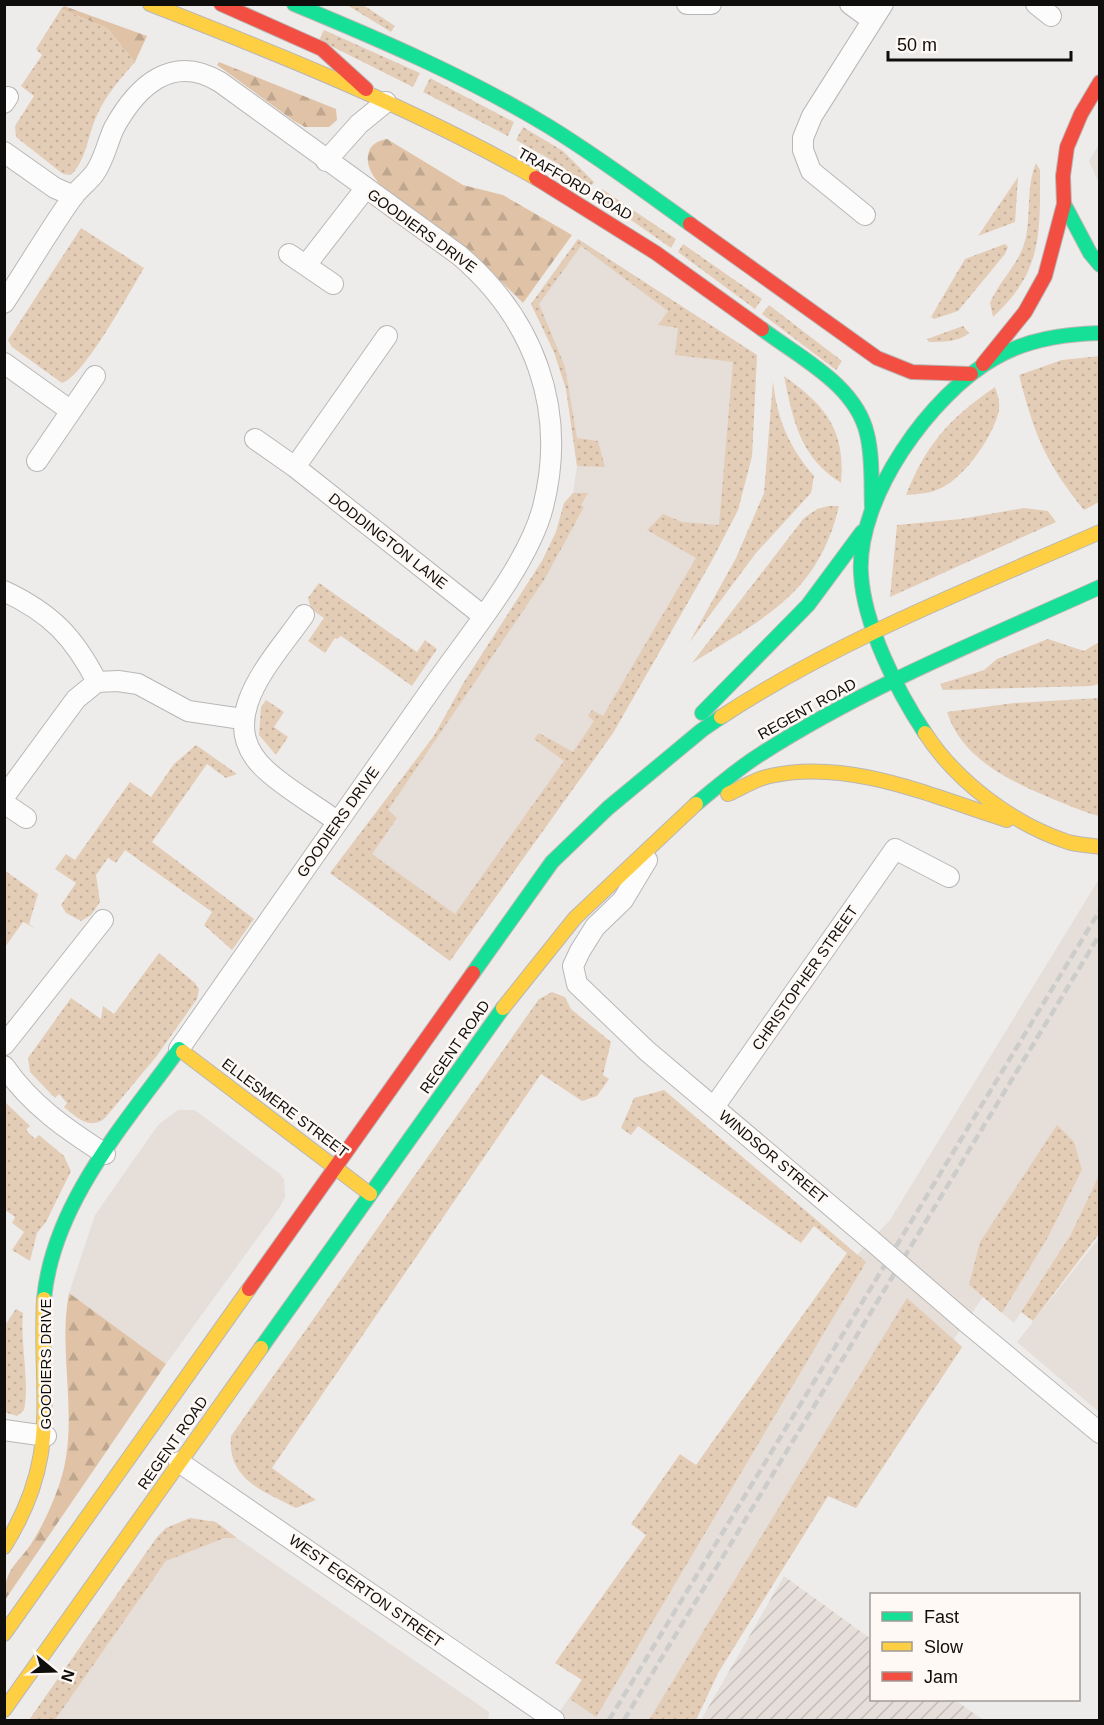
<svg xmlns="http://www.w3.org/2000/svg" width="1104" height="1725" font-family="Arial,sans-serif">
<defs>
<pattern id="industrial-furrows" width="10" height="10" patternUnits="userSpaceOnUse" patternTransform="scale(1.5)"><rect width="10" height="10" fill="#e5ded9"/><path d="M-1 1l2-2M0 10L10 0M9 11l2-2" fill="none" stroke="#c3bdb9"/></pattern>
<pattern id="grass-dots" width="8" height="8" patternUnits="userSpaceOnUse" patternTransform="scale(1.5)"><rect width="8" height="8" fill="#e4cdb7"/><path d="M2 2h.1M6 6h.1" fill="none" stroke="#c3af9c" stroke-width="1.8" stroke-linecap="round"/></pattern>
<pattern id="forest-firs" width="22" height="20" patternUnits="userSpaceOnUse" patternTransform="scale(1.5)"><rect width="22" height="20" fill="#e0c3a7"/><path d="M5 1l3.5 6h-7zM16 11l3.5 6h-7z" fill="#bfa68f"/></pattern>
</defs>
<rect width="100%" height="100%" fill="#eeecea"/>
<path fill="#e5ded9" d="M1099,144V183L1089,161Z
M578,239L757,355L752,456L738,510L711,562L613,733L450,961L330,873L434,736L464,682L542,561L556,532L564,503L573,493L577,466L566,389L554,352L531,304Z
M1099,879V1175L1071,1234L1021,1312L1014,1323L1002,1313L1047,1239L1082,1170L969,1285L983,1297L954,1339L962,1347L856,1508L828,1496L718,1673L696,1720H554L783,1384L857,1255L890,1220Z
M178,1110H195L280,1174L284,1179L285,1197L280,1207L166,1364L69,1293L95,1215L158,1125Z
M1099,1238V1412L1017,1342Z
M225,1538H237L489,1712L488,1720H55L166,1561Z"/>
<path fill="url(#industrial-furrows)" d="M784,1576L871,1639L872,1700H955L983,1720H701Z"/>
<path fill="url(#grass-dots)" d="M347,5H363L395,26L391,32Z
M61,9L107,28L135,62C121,78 106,95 97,115C88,134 87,159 71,175L63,174L16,137L15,126L34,96L21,86L42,55L36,49Z
M324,30L420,73L413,87L319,40Z
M430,78L514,122L508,136L423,92Z
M523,127L563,151L594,182L589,189L560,165L516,140Z
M1036,163L1040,170C1040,233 1043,271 993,317L990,303C1000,279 1020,264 1026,237C1031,212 1026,187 1036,163Z
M1018,177L1015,222L978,236Z
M602,189L676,239L671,248L598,197Z
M81,228L144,268C130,291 84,377 62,383L12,347L8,340Z
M578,239L757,355L752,456L738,510L711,562L613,733L450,961L330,873L434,736L464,682L542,561L556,532L564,503L573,493H588L581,505L584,507L544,580L388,810L397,818L372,854L455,914L564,761L534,739L539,733L573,752L594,721L588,716L592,710L603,716L696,558L647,530L663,514L682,522L719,525L733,362L675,355L678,328L658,325L668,311L581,246L539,304L565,367L577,438L598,441L605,467L577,466L566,389L554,352L531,304Z
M683,244L762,299L755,309L678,252Z
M1005,244L1008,247L1005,254L958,311L934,319L931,317L965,259Z
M769,305L842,361L836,370L762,314Z
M963,326L969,333C959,342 942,342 929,342L927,339Z
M1099,356V502L1084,510C1045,462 1034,434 1019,375L1062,360Z
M784,376C825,405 846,430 841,483C800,457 793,421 784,376Z
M773,381C777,419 789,447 814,476L811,493L756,553L689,643L736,558L764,493Z
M995,387C998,396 1001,404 998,414C991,440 961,483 934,491C926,494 915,494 906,495C926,444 950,418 995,387Z
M828,506H839C818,595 763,618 692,663L804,518L817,509Z
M1024,508L1048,511L1056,522L890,597L897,525L961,519Z
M319,583L417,652L425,640L437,649L412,686L341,636L337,639L335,638L325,653L308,641L324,618L311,609L308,598Z
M1048,639L1084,651L1099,642V684L1091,686L943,690L940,684L984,670L997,659Z
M1099,698V816C1086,813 1073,807 1060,802C1016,784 962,761 947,712L1014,703Z
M266,700L284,712L274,727L288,737L276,755L259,735L261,707Z
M196,745L237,774L226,778L207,764L152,842L254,919L232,950L204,925L212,912L125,850L116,863L108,858L96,875L100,902L91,915L81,921L66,913L61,905L76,883L55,869L66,854L75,860L130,782L151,797L174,764Z
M4,870L38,894L29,924L37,929L23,922L5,947Z
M159,953L195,983L199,989L197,999L156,1057L105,1118C90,1131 76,1117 64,1107L67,1103L59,1094L55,1098L30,1072L28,1058L71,998L101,1019L103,1006L114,1014Z
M552,992L565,997L571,1009L611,1042L603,1075L609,1079L597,1096L582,1101L541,1074L272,1468L316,1500L296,1508C263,1491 227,1479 231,1436L539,999Z
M664,1090L866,1262L596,1717L570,1699L582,1680L555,1663L646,1535L631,1524L680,1454L696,1465L847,1253L814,1226L801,1243L638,1126L631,1135L621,1128L634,1098Z
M5,1102L30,1126L26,1130L35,1139L39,1135L64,1156L71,1171L46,1222L37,1233L30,1261L12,1250L24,1232L12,1223L15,1217L5,1210Z
M1057,1125L1074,1142L1082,1170L1047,1239L1002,1313L969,1285L980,1242Z
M1099,1175V1234L1033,1321L1021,1312L1071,1234Z
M907,1298L962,1347L856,1508L828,1496L718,1673L696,1720H649Z
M16,1309L23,1313C20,1344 30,1382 24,1410L17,1416L4,1412L5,1325Z
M190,1518L216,1522L237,1538H225L166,1561L55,1720H29L157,1537L166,1528Z"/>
<path fill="url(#forest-firs)" d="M64,6L147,36L135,62L107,28L61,9Z
M219,62L336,109L337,120L329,127H305L294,121L217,65Z
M387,139L463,185L503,195L572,235L523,303C502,282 481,262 457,244C435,226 363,187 368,156C369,145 377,141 387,139Z
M69,1293L166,1364L5,1600C4,1569 15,1567 31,1544C45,1522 58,1493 64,1468C77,1410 58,1351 69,1293Z"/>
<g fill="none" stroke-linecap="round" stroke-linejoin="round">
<defs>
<path id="street" d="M687,4H711
M850,4L872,20
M1036,4L1051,16
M4,103L8,97
M4,152L55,188L74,196
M326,161L359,124L386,102
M865,215L811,171L803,150V138L812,116L883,4
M289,254L333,284
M306,265L365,189
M4,303C27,268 48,232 72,198C78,189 87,183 94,174C104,161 107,143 114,128C137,86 172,53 220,82L459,255C534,319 568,409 543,507C528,566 465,640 430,691C346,810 263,929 179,1049
M4,363L71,411
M255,439L295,467L482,615
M37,461L95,376
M295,467L387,336
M4,591C51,613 74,637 97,682
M304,615C273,660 210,721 267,771C288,790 315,805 338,822
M4,797L76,699L97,682L118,681L138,684L188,711L242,719
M4,803L26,818
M647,860L623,900L595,927L580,951L573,966L577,984L647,1051L871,1240
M4,1045L103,920
M4,1066C31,1105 66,1129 105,1154
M714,1107L895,849L949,877
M966,1322L1100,1433
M4,1430L46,1436
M179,1462L554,1720"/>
<path id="fast" d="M294,4C381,40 467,77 548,126C597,156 643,190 690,224
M1064,204L1090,253L1100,265
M762,329C799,357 856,385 867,434C873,458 871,484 872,508
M702,713L808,605L862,532
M925,733C897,691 864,625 861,574C856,498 931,394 995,358C1027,339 1064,334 1100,333
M696,804C717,787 738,768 761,754C867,686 985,639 1100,587
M473,973L552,862L608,808L702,730L721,717
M44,1299C53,1203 125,1124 179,1049L183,1052
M261,1348L503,1008"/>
<path id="slow" d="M150,4C281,55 413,108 536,178
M721,717C838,640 972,588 1100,532
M925,733C957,782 1013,824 1068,842C1078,845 1089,845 1100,847
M728,794C742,788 755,779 770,776C849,758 934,797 1007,820
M503,1008L575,918L696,804
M183,1052L370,1194
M4,1547C62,1455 39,1398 44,1299
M4,1634L249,1289
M4,1710L261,1348"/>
<path id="jam" d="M221,4L322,49L366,89
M536,178L656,253L762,329
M690,224L877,358L912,372L971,374
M983,364L1025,312L1045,276L1064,204L1063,176L1067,147L1081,114L1100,82
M249,1289L473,973"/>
</defs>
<use href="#street" stroke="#b9b7b6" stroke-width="22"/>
<use href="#fast" stroke="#b9b7b6" stroke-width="16"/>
<use href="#slow" stroke="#b9b7b6" stroke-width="16"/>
<use href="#jam" stroke="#b9b7b6" stroke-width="16"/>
<use href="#street" stroke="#fcfcfc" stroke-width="20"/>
<use href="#fast" stroke="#16e098" stroke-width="14"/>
<use href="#slow" stroke="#ffcf43" stroke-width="14"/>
<use href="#jam" stroke="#f24e42" stroke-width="14"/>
<path stroke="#cccccb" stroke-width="4.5" stroke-dasharray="9 4.5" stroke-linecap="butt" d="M609,1720L1100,910
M624,1720L1100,934"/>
<defs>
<path id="street-bridge" d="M871,1240L966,1322"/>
</defs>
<use href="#street-bridge" stroke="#b9b7b6" stroke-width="22" stroke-linecap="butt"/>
<use href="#street-bridge" stroke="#fcfcfc" stroke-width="20"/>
</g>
<g text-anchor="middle" stroke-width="5" stroke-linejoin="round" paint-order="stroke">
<g font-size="15" fill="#100e0d" stroke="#fef9f5">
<text transform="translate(575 184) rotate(30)" y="5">TRAFFORD ROAD</text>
<text transform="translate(422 231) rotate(36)" y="5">GOODIERS DRIVE</text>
<text transform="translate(388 541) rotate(38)" y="5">DODDINGTON LANE</text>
<text transform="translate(807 709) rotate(-29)" y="5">REGENT ROAD</text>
<text transform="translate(338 822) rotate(-55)" y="5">GOODIERS DRIVE</text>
<text transform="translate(805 978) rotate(-55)" y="5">CHRISTOPHER STREET</text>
<text transform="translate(455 1047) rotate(-55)" y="5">REGENT ROAD</text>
<text transform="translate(285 1108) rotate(37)" y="5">ELLESMERE STREET</text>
<text transform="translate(773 1157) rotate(40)" y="5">WINDSOR STREET</text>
<text transform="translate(46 1364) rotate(-90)" y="5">GOODIERS DRIVE</text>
<text transform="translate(173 1443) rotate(-55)" y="5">REGENT ROAD</text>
<text transform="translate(366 1591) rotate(35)" y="5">WEST EGERTON STREET</text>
</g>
</g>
<rect width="1104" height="1725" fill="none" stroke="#100e0d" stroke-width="12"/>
<rect x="870" y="1593" width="210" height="108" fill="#fef9f5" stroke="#9f9b98" stroke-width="1.5"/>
<rect x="882" y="1612" width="30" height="9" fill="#16e098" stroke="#9f9b98" stroke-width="1.5"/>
<text x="924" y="1623" font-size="18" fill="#100e0d">Fast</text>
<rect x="882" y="1642" width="30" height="9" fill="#ffcf43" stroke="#9f9b98" stroke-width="1.5"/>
<text x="924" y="1653" font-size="18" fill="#100e0d">Slow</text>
<rect x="882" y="1672" width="30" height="9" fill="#f24e42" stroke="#9f9b98" stroke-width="1.5"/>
<text x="924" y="1683" font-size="18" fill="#100e0d">Jam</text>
<g transform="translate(54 1671) rotate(109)" stroke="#fef9f5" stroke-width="4.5" paint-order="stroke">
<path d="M0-4.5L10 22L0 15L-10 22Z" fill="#100e0d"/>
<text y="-9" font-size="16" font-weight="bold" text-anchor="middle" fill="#100e0d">N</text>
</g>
<path d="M888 51v9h183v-9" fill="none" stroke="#100e0d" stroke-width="3"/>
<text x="897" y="51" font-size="18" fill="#100e0d" stroke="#fef9f5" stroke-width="4.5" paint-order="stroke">50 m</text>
</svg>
